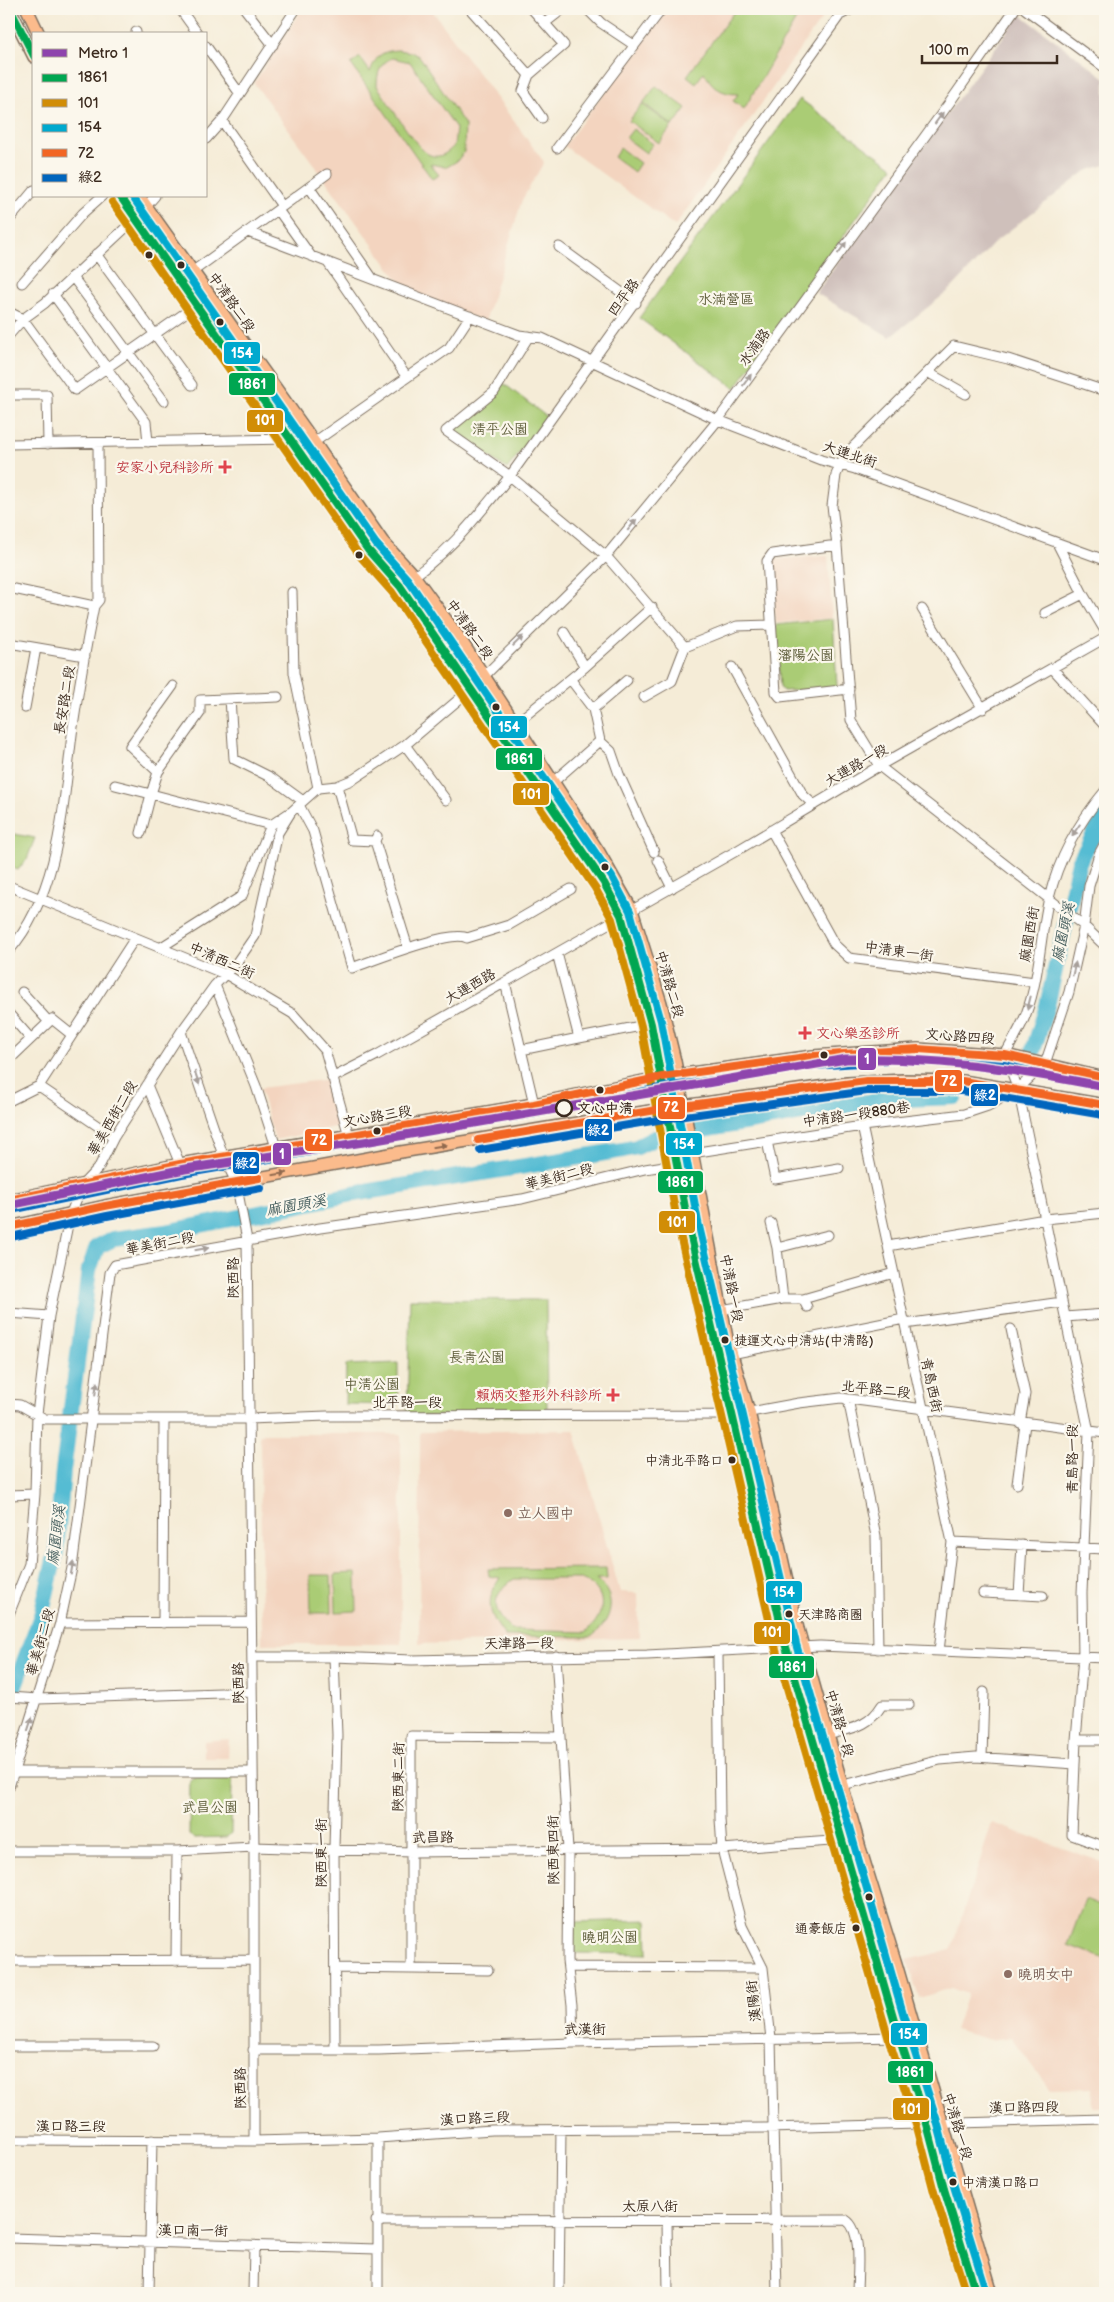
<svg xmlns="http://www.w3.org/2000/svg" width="1114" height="2302" font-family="'Balsamiq Sans','LXGW WenKai TC',sans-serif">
<rect width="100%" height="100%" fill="#fbf7ec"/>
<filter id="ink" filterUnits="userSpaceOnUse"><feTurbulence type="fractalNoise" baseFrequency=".02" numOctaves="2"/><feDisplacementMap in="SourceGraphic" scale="10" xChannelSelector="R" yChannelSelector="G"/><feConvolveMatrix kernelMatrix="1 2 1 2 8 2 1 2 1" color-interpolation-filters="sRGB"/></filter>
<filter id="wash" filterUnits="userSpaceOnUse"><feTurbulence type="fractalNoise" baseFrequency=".0096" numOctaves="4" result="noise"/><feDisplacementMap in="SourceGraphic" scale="20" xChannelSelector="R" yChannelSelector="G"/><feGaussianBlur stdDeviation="1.12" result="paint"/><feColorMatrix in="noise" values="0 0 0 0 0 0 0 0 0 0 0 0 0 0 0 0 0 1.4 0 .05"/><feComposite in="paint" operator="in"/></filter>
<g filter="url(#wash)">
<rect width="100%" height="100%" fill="#f5ecd7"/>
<path fill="#f3d4bf" d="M302,9H431L544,162L522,200L485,322L405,289L254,83Z
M671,9H817L822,18L675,226L564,146L665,12Z
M828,556L832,618L776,623L771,563L775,559Z
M330,1079L339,1126L275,1140L260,1088Z
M574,1430L620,1592L638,1593L639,1638L419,1644L420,1432Z
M260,1434H401V1644H262Z
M229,1739L228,1758H204V1741Z
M992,1823L1105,1863V2107H1093L1092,2088L1049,2089L1011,2037L990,2040L955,2030L967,1994L951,1988L919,1998L907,1960L951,1950Z"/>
<path fill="#cfc0bb" d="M1020,14L1105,78V165L1086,171L996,241L951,289L890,337L816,293Z"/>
<path fill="#aacc74" stroke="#727b49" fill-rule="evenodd" d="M736,9H802L744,109L733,101L738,94C721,94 712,87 704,72L696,83L687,76Z
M398,50L411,52L420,57L465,125L464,152L457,161L447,167L430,164L439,175L432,179L351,64L360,57L370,72C376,57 380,51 398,50ZM392,58L410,62L456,128L454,146C447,153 440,159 430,155C417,151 387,99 377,86C377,73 380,63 392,58Z
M656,86L686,108L673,126L643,103Z
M800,99L893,167L735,388L639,318Z
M642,104L672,126L659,143L629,121Z
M633,129L653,144L646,153L626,138Z
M620,148L640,163L634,172L614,157Z
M503,383L547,417L507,469L452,430Z
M833,619L837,686L834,689L783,691L780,687L776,625Z
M9,833L35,838L27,859L18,870L9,867Z
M1105,870V917L1099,916Z
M410,1299L546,1300L547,1416H407Z
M398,1363V1405L345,1404L346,1365Z
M606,1568L607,1579H596C619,1597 612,1621 591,1637L505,1636C489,1615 484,1601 500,1578L489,1576L488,1569ZM514,1579H581C609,1590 606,1615 586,1632L512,1630C491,1610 490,1596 514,1579Z
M356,1573L357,1611L336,1612L335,1574Z
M310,1575H331L332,1613H311Z
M194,1777H229L232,1780L231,1833L227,1837L194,1838L189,1835L190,1780Z
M1085,1899L1105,1907V1959L1068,1945Z
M647,1920L648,1954L572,1953V1922Z"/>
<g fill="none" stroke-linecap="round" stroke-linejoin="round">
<path stroke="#55bcd3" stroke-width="16" d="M1032,1054L1047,1006L1079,862L1105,814
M9,1702L41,1616L56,1552L63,1471L89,1270L97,1247L113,1239L166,1232L353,1194L623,1150L637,1147L655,1138L879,1100L955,1097"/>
</g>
</g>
<g filter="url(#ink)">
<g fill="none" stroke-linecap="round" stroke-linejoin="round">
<defs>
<path id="minor" d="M180,9L198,34
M245,9L273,45
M470,9L529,75L523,91L542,118
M587,9L601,23L634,45
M1025,9L1105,68
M545,23L563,9
M136,32V34
M206,46L240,94
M529,75L564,45L532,9
M222,121L282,206
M206,139L222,121L296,9
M557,148L662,9
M309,187L373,279
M278,210L311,256
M9,220L34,190
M248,232L519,335L542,338L718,420L821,460L855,469L1105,560
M559,247L636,303
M96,254L192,385
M328,263L406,376
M192,272L327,174
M72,276L164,401
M22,283L83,213L102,196
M53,294L146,422L148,442
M9,312L23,319L75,390L195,306
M9,335L23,319L45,303L135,219L155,196
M529,336L494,392L446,431L510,476L606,556L685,647
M929,373L966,394
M1105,391L1008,359L954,346L851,449L840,465L836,475L832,506L837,545L851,720L879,766L1084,926L1105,946
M9,395H47L48,444
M313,443L449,348L470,316
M9,444L290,439L305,429
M1057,543L1083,594L1105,631
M837,545L772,554L767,561L776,692L780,697L849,689
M400,586C447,556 475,519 510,476L840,15L852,9
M9,588L94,606
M292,592L294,673L318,788
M922,609L983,709
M1045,613L1083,594
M564,632L585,667
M9,643L85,656
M732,667L803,795L814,805
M1053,669L1105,726
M571,680L593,709L600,741L611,751L619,774L654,852
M644,697L672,681L685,647L737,626L771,625
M230,699L234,759L270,777L303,801
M25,708L36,648
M593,709L627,680
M515,724L585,667L652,607
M405,745L446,800
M158,772L130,746L173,686
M552,783L600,741
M115,785L151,794L158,772L200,713V700L278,697
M337,786L352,840L375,841
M1105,791C1078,823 1059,857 1049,898C1040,936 1040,977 1026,1014C1021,1028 1012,1041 1005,1055L1018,1089L1089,1432L1082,1593L1083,1657L1076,1740L1072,1835L1105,1847
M299,805L313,831L352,968C372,961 451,929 467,938L509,925L571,889
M771,830L834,944L849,958L1035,982
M141,833L151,794L271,825
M377,836L375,841L408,948
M658,860L672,888
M9,886L227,975L293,1014L325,1050L349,1136
M160,948L242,896L271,825L289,813
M9,951C61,891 63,802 73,727C79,686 86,646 94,606L99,600L98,443
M505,982L534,1104
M215,985L256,1086L276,1147
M22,992L49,1022
M9,1014L31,1039
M181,1032L224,1158L236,1182L247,1240L254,1847V2141
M579,1038L651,1024
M521,1050L579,1038L557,953
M9,1060L52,1019L72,1035
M332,1078L377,1055L738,850L879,766L1105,638
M147,1085L180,1164
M39,1086L135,938
M39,1086L114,1137
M9,1101L39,1086
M862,1126L952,1542L939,1651
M767,1141L775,1179L839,1168
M692,1153L862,1126L964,1114L988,1106L1018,1089L1045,1064L1069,992L1084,926L1089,886L1099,854L1105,843
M771,1223L777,1248L783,1299
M888,1246L1045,1219L1105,1213
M777,1248L828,1235
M803,1299L894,1273
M721,1310L783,1299H803L807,1307
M9,1313L49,1316
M1065,1317L1105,1314
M905,1324L1062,1302
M1011,1329L1025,1394L1020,1423
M731,1354L904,1319
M848,1399L876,1536L878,1649
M9,1404L20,1405L45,1419H249L327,1416L734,1415L799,1403L841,1398L1105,1433
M1017,1484L1025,1424
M9,1495L35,1494
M952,1542L1105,1549
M983,1593L1043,1596
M1019,1595L1022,1545
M9,1614L29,1564L35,1494L37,1414L49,1316L70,1215L83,1184L99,1167L114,1137L181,1032L215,985L237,962L255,936L278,833L291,812L318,788L337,786L354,779L405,745L470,690L606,556L718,420L950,102L1015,9
M60,1623L250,1622
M163,1623L164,1420
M718,1653L720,1819L722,1849L742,1926L763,1968L771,2039L777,2293
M556,1656L568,1850L567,1961L572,2005L573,2043
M252,1657H334L412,1660L647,1655L820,1646L1105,1658
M334,1657L337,1735L334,1848L335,2050
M9,1697L38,1699L252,1692
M828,1735C851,1728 868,1728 882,1705H909
M1076,1740H1105
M982,1757L984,1692
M14,1772H253
M843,1785L940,1760L976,1757L1075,1764
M9,1787L60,1623L72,1568L110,1273L115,1265L320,1228L522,1199L645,1169L677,1164
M9,1851H177L254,1847L411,1852L722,1849L858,1839
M9,1961L253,1960
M176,1961L177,1851
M569,1967L763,1968
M335,1968L488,1970
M411,1969V1736L561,1737
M9,2046H153
M253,2050H379L573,2043L899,2037L916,2033
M9,2140L254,2141L378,2138L492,2130L767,2128L1105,2119
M667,2220L668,2293
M376,2221L846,2220C863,2231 857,2273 857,2293
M9,2238L377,2249
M149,2293L152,2140
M253,2293L254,2246
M378,2293V2138
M559,2293L561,2129"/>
<path id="major" d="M10,9L34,57
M27,9L39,34
M120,196L368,550L400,586L604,883L621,915L651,1024L688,1224L786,1647L899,2037L927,2124L944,2189L976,2293
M139,196L305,429L383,542L415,577L458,636L599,852L632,910L661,1003L675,1061L727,1338L749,1412L798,1629L860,1848L897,1967L992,2293
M9,1200L180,1164L534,1104L662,1077L813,1056L918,1049L1005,1055L1105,1078
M9,1227L105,1206L401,1152L668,1108L847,1083L903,1080L963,1081L1105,1105"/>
</defs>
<use href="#minor" stroke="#7c6e5f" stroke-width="11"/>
<use href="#major" stroke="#7c6e5f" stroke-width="14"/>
<use href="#minor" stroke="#fff" stroke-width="9"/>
<use href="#major" stroke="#fbbb8c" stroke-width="11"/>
<defs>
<path id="bus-1" d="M10,9L34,56
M120,196L368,550L400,586L604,883L621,915L651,1024L688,1224L786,1647L899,2037L927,2124L944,2189L976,2293"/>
<path id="bus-2" d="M112,202L360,556L392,592L595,888L612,919L641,1026L678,1226L776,1650L889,2040L917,2127L934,2192L966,2293"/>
<path id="bus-3" d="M132,196L376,544L408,580L612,877L630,911L661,1021L698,1222L796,1644L909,2034L937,2121L954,2186L986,2290"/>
<path id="bus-4" d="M478,1140L668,1108L866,1081H963L1105,1105
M9,1200L180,1164L534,1104L662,1077L813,1056L918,1049L1005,1055L1105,1078
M9,1227L105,1206L259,1178"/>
<path id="bus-5" d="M480,1150L670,1118L867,1091H962L1103,1115
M11,1210L182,1174L536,1114L664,1087L814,1066L918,1059L1004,1065L1103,1088
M11,1237L107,1216L261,1188"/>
</defs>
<use href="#bus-1" stroke="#fbf7ec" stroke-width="11"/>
<use href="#bus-2" stroke="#fbf7ec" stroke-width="11"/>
<use href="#bus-3" stroke="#fbf7ec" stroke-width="11"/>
<use href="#bus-4" stroke="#fbf7ec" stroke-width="11"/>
<use href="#bus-5" stroke="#fbf7ec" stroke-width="11"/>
<use href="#bus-1" stroke="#00a651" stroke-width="8"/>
<use href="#bus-2" stroke="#d18d06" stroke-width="8"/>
<use href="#bus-3" stroke="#00a9ce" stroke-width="8"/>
<use href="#bus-4" stroke="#f26522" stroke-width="8"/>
<use href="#bus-5" stroke="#0065bd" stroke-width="8"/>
<defs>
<path id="metro-1" d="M9,1205L185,1169L370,1141L846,1059C934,1057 1019,1069 1105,1087"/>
</defs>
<use href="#metro-1" stroke="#fbf7ec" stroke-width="12"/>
<use href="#metro-1" stroke="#8e44ad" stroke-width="9"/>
</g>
<defs><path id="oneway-solid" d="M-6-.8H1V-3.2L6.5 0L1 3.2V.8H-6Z" transform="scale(1.25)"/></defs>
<g fill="#a79f9a">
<use href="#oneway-solid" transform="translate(939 118) rotate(-54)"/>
<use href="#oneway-solid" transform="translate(842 248) rotate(-54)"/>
<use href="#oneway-solid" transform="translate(747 380) rotate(-54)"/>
<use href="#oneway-solid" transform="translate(632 525) rotate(-51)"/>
<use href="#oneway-solid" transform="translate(518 641) rotate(-44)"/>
<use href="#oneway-solid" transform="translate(1076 830) rotate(124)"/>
<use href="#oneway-solid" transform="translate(1074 969) rotate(-77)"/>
<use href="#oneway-solid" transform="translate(1029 1003) rotate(104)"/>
<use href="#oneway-solid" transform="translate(197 1078) rotate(71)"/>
<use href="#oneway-solid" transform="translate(202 1249) rotate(-10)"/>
<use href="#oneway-solid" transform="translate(96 1389) rotate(-82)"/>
<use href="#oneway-solid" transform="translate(72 1568) rotate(-80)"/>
<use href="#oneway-solid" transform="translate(30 1724) rotate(-72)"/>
</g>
<g fill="#916b50">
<use href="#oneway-solid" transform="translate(440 1146) rotate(-9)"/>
<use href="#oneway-solid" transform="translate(280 1174) rotate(-10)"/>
</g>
</g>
<g fill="#3b2a1e" stroke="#fbf7ec" stroke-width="2">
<circle cx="149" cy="255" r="4.5"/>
<circle cx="181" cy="265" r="4.5"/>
<circle cx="220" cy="322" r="4.5"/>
<circle cx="359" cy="555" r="4.5"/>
<circle cx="496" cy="707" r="4.5"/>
<circle cx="605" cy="867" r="4.5"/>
<circle cx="824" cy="1055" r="4.5"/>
<circle cx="600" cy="1090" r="4.5"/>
<circle cx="377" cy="1131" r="4.5"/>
<circle cx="725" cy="1340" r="4.5"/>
<circle cx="732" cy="1460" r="4.5"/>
<circle cx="789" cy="1614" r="4.5"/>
<circle cx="869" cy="1897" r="4.5"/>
<circle cx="856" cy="1928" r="4.5"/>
<circle cx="953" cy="2182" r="4.5"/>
</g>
<g fill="#e0444e" stroke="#fbf7ec" stroke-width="2">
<path d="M222.5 459.5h5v5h5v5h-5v5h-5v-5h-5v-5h5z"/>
<path d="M802.5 1025.5h5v5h5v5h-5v5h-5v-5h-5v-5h5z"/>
<path d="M610.5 1387.5h5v5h5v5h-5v5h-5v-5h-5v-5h5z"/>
</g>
<circle fill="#fbf7ec" stroke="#3b2a1e" stroke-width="2.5" cx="564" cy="1108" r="8"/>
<g fill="#8d6e63" stroke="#fbf7ec" stroke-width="2">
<circle cx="508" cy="1513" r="5"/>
<circle cx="1008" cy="1974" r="5"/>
</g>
<g text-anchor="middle" stroke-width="4.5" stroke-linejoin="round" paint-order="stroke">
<g font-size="13" fill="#3b2a1e" stroke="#fbf7ec" text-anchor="start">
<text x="734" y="1345">捷運文心中清站(中清路)</text>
<text x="723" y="1465" text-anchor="end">中清北平路口</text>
<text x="798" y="1619">天津路商圈</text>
<text x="847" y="1933" text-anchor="end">通豪飯店</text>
<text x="962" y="2187">中清漢口路口</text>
</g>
<g font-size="14" fill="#3b2a1e" stroke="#fbf7ec">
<text transform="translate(623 297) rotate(-54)" y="5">四平路</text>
<text transform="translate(232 302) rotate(55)" y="5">中清路二段</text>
<text transform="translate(754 347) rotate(-54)" y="5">水湳路</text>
<text transform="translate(850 454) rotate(18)" y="5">大連北街</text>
<text transform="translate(470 629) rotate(55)" y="5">中清路二段</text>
<text transform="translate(64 700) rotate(-81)" y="5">長安路二段</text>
<text transform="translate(856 765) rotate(-30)" y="5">大連路一段</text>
<text transform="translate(1029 934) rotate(-80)" y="5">麻園西街</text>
<text transform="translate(899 951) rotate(8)" y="5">中清東一街</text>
<text transform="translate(222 960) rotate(24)" y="5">中清西二街</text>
<text transform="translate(670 984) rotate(74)" y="5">中清路二段</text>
<text transform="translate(470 986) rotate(-30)" y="5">大連西路</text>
<text transform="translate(960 1036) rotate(4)" y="5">文心路四段</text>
<text transform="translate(856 1114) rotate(-8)" y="5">中清路一段880巷</text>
<text transform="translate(377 1116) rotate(-10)" y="5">文心路三段</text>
<text transform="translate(112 1118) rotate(-60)" y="5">華美西街二段</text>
<text transform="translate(559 1176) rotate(-14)" y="5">華美街二段</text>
<text transform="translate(160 1243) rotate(-11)" y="5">華美街二段</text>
<text transform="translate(233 1278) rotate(-90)" y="5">陝西路</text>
<text transform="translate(732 1288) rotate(79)" y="5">中清路一段</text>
<text transform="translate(932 1385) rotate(78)" y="5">青島西街</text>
<text transform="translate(876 1389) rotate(6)" y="5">北平路二段</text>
<text x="407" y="1407">北平路一段</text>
<text transform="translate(1072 1459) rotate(-90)" y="5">青島路一段</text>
<text transform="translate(40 1642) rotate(-74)" y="5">華美街二段</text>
<text transform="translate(519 1643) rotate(-1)" y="5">天津路一段</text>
<text transform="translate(238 1683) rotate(-91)" y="5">陝西路</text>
<text transform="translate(840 1723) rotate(74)" y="5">中清路一段</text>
<text transform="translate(398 1777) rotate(-89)" y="5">陜西東二街</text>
<text transform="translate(433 1837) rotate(-1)" y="5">武昌路</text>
<text transform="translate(553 1850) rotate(-91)" y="5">陜西東四街</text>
<text transform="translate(321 1853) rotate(-90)" y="5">陜西東一街</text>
<text transform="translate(753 2001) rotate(-96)" y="5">漢陽街</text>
<text transform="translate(585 2029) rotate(-1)" y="5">武漢街</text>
<text transform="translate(240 2088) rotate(-91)" y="5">陝西路</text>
<text transform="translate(1024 2107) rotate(-1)" y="5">漢口路四段</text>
<text transform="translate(475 2118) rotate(-3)" y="5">漢口路三段</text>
<text x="71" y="2131">漢口路三段</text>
<text transform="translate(958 2126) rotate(73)" y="5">中清路一段</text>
<text x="650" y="2211">太原八街</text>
<text transform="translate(193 2230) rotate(1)" y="5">漢口南一街</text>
</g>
<g font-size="14" fill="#5c5b38" stroke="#fbf7ec">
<text x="726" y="304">水湳營區</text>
<text x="500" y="434">清平公園</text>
<text x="806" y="660">瀋陽公園</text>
<text x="477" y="1362">長青公園</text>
<text x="372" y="1389">中清公園</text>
<text x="210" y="1812">武昌公園</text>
<text x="610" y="1942">曉明公園</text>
</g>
<g font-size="14" fill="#be3a42" stroke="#fbf7ec" text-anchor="end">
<text x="214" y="472">安家小兒科診所</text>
<text x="816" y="1038" text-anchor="start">文心樂丞診所</text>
<text x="602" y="1400">賴炳文整形外科診所</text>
</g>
<g font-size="14" font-weight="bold" fill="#3b2a1e" stroke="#fbf7ec" text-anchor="start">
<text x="577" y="1113">文心中清</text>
</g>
<g font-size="14" fill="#785e54" stroke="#fbf7ec" text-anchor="start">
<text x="518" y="1518">立人國中</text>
<text x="1018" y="1979">曉明女中</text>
</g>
<g font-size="15" font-style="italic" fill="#445d5d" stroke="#fbf7ec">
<text transform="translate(1063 932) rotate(-78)" y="5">麻園頭溪</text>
<text transform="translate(296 1205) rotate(-10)" y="5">麻園頭溪</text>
<text transform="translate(56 1535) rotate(-83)" y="5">麻園頭溪</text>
</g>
</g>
<g stroke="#fbf7ec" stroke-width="2">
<rect x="223" y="341" width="38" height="24" rx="5" fill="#00a9ce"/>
<rect x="228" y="372" width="48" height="24" rx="5" fill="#00a651"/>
<rect x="246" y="409" width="38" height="24" rx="5" fill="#d18d06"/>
<rect x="490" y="715" width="38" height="24" rx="5" fill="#00a9ce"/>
<rect x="495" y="747" width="48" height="24" rx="5" fill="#00a651"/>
<rect x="512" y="782" width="38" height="24" rx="5" fill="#d18d06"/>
<rect x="857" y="1047" width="20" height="24" rx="5" fill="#8e44ad"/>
<rect x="934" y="1069" width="29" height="24" rx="5" fill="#f26522"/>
<rect x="970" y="1083" width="29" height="24" rx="5" fill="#0065bd"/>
<rect x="657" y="1096" width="29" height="24" rx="5" fill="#f26522"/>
<rect x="584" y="1118" width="29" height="24" rx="5" fill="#0065bd"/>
<rect x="304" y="1128" width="29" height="24" rx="5" fill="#f26522"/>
<rect x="665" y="1132" width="38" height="24" rx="5" fill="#00a9ce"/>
<rect x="272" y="1142" width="20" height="24" rx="5" fill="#8e44ad"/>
<rect x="232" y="1151" width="28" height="24" rx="5" fill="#0065bd"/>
<rect x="657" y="1170" width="47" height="24" rx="5" fill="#00a651"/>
<rect x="658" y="1210" width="38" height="24" rx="5" fill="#d18d06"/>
<rect x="765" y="1580" width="38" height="24" rx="5" fill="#00a9ce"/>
<rect x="753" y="1621" width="38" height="24" rx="5" fill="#d18d06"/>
<rect x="768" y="1655" width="47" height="24" rx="5" fill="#00a651"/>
<rect x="890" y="2022" width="38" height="24" rx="5" fill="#00a9ce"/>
<rect x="887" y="2060" width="47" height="24" rx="5" fill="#00a651"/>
<rect x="892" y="2097" width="38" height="24" rx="5" fill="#d18d06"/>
</g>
<g font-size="14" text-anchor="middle" font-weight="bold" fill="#fff">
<text x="242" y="358">154</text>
<text x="252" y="389">1861</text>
<text x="265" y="425">101</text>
<text x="509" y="732">154</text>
<text x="519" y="764">1861</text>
<text x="531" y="799">101</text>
<text x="867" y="1064">1</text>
<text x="949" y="1086">72</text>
<text x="985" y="1100">綠2</text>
<text x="671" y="1112">72</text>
<text x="598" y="1135">綠2</text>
<text x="319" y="1145">72</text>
<text x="684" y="1149">154</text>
<text x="282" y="1159">1</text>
<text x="246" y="1168">綠2</text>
<text x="680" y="1187">1861</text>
<text x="677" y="1227">101</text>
<text x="784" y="1597">154</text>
<text x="772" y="1637">101</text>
<text x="792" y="1672">1861</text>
<text x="909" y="2039">154</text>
<text x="910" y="2077">1861</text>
<text x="911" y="2114">101</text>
</g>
<rect width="1114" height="2302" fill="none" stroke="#fbf7ec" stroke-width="30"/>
<rect x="32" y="32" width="175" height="165" fill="#fbf7ec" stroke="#aea59a"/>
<rect x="42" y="49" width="25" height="8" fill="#8e44ad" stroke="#aea59a"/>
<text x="78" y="58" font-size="15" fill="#3b2a1e">Metro 1</text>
<rect x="42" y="74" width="25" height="8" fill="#00a651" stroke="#aea59a"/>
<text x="78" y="82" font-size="15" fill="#3b2a1e">1861</text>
<rect x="42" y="99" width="25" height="8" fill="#d18d06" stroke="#aea59a"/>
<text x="78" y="108" font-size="15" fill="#3b2a1e">101</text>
<rect x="42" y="124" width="25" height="8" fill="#00a9ce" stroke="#aea59a"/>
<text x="78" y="132" font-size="15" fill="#3b2a1e">154</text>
<rect x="42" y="149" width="25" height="8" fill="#f26522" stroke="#aea59a"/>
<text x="78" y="158" font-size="15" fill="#3b2a1e">72</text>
<rect x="42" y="174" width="25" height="8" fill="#0065bd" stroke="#aea59a"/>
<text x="78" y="182" font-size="15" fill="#3b2a1e">綠2</text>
<path d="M922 55v8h135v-8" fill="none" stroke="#3b2a1e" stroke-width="2.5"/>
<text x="929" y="55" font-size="15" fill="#3b2a1e" stroke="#fbf7ec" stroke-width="4" paint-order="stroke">100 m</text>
</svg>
